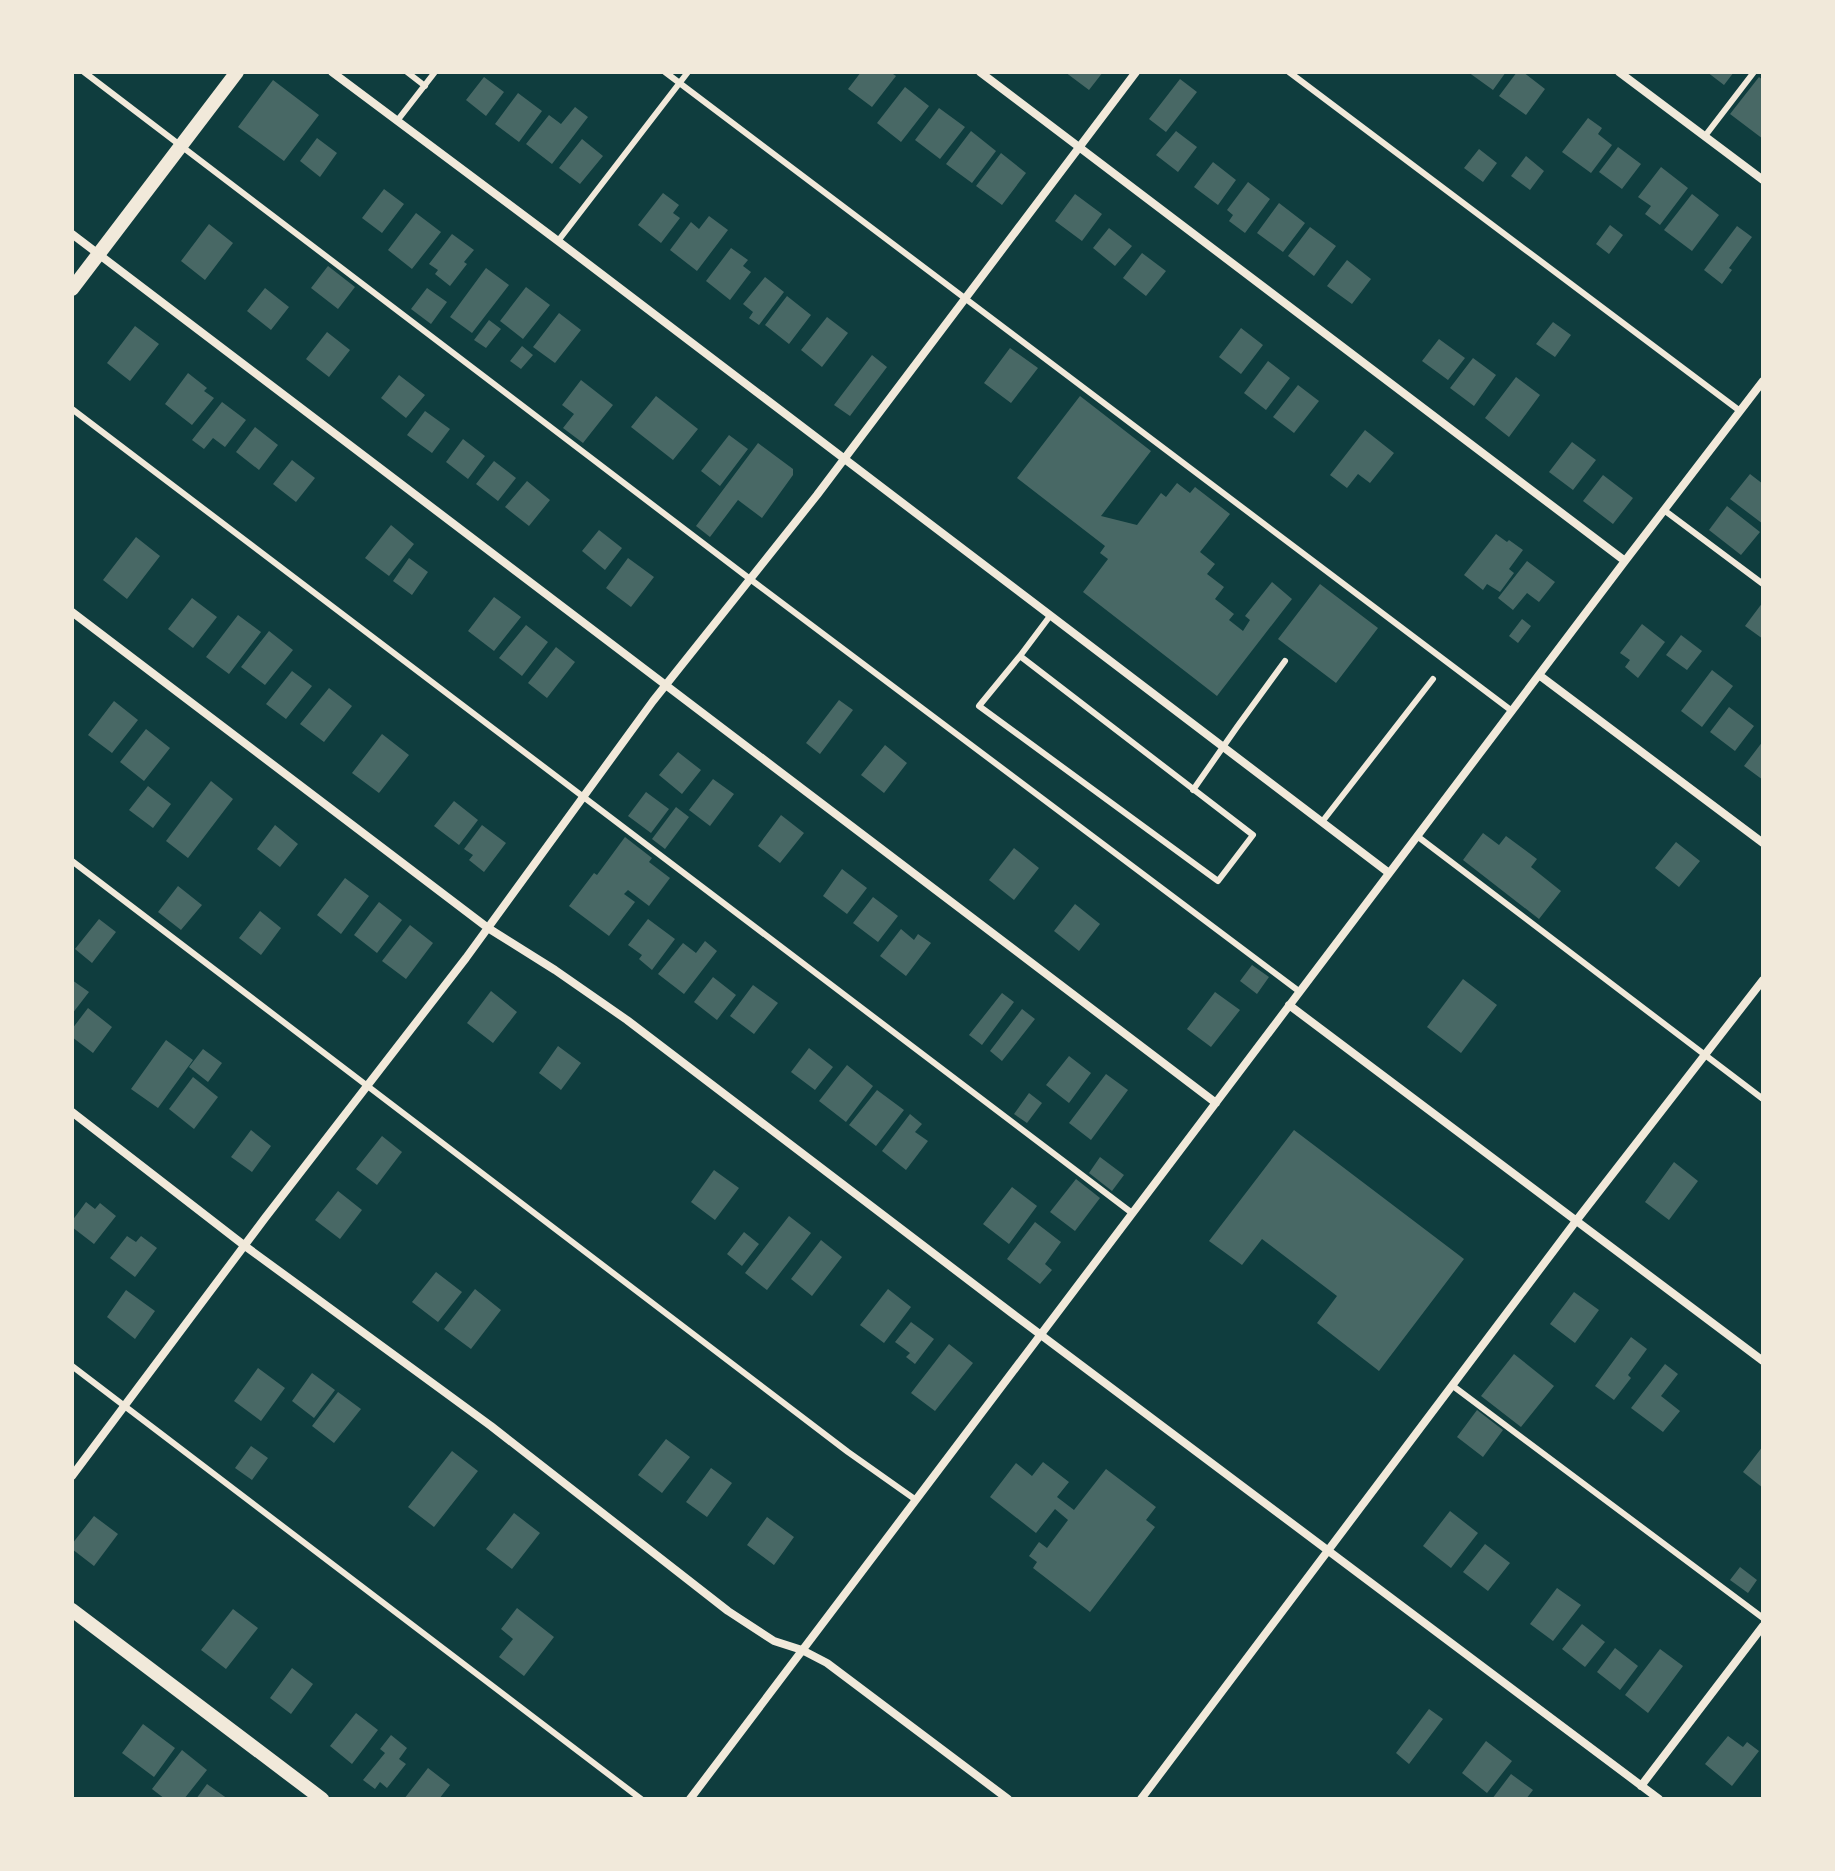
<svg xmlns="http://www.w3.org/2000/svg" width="1835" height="1871" font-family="'Space Grotesk',sans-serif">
<rect width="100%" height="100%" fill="#0f3d3e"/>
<path fill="#486865" d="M861,72H890L896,76L872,107L848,89Z
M1065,72H1103L1089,90Z
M1468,72H1506L1493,90Z
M1517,72H1523L1545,89L1526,115L1499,96Z
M1707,72H1734L1724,85Z
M484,77L504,92L486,116L466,100Z
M1759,77L1763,80V139L1730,114Z
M1180,79L1197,92L1166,132L1149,119Z
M273,80L319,115L284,161L238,127Z
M905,87L929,106L901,142L877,123Z
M518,93L542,111L519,142L495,124Z
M575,107L588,117L552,164L526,144L549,115L561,124Z
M939,108L965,127L940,159L915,140Z
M1588,118L1602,128L1598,134L1612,145L1591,173L1562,152Z
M971,131L996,151L972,183L946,164Z
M1176,131L1197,147L1178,172L1156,155Z
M317,138L337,153L320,177L300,161Z
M582,139L603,156L580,184L559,168Z
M1618,147L1641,164L1622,189L1599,172Z
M1479,149L1497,163L1483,182L1464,168Z
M1001,153L1026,173L1002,205L976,186Z
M1526,156L1544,171L1530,190L1511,176Z
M1213,162L1236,180L1218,205L1194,187Z
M1661,167L1688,188L1660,225L1645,214L1651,206L1638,197Z
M1248,182L1270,199L1245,233L1229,221L1233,215L1227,210Z
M384,189L404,204L382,233L362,218Z
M663,193L679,205L673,213L680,218L661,243L638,225Z
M1075,194L1102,214L1082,241L1055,221Z
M1692,194L1719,215L1692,251L1664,230Z
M1279,203L1305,223L1283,252L1257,233Z
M416,213L441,232L412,269L388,250Z
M709,216L728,230L697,271L670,250L691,222L699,229Z
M209,224L233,243L205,280L181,261Z
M1610,225L1623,235L1609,254L1596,244Z
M1737,226L1752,237L1729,268L1732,270L1722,284L1704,270Z
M1310,227L1336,246L1314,276L1288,256Z
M1109,228L1132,246L1115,266L1093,248Z
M452,234L474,250L464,262L467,264L450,286L435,274L438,270L429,264Z
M731,248L748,260L743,266L751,272L730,300L706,281Z
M1142,253L1166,271L1146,296L1123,278Z
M1347,260L1371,279L1352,304L1327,286Z
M328,266L355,287L338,309L311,288Z
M486,268L509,285L472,333L450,317Z
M765,277L784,292L759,325L749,318L753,312L743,304Z
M526,287L550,305L523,339L500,321Z
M265,288L289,307L271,330L247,311Z
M427,288L447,302L431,324L411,309Z
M787,296L811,315L789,344L765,325Z
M559,313L581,330L555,363L533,347Z
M827,317L848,333L822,367L801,350Z
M489,320L501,329L486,348L474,340Z
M1553,322L1571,335L1555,357L1536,344Z
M135,326L159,344L130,381L107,363Z
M1241,328L1263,345L1241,374L1219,357Z
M327,332L350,350L329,377L306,359Z
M1439,339L1465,358L1448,380L1422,361Z
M522,346L533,355L521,369L510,361Z
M1010,348L1038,368L1011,403L984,383Z
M872,355L887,367L850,416L834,405Z
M1473,358L1496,375L1474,406L1450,388Z
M1268,361L1290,378L1266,410L1244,393Z
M188,373L207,388L204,391L214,398L192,425L165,404Z
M399,375L425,395L406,418L381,398Z
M1516,377L1540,395L1509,437L1485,418Z
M581,380L613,405L583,443L563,428L574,414L562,405Z
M1298,385L1319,401L1294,433L1273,417Z
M656,396L698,429L673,460L631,427Z
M1080,396L1151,451L1101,516L1137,525L1161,493L1166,497L1177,483L1190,493L1195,487L1230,514L1200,552L1215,564L1207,574L1224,587L1215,599L1234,614L1229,620L1243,631L1250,620L1245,616L1272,582L1292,599L1217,696L1083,592L1108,559L1100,553L1105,546L1017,478Z
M222,402L246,420L225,447L213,438L204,449L192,440Z
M425,411L450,429L432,453L407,435Z
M255,427L278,445L259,470L236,452Z
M1365,430L1394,453L1370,483L1358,474L1347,488L1330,475Z
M729,435L748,449L720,486L701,471Z
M463,439L485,456L468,479L446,462Z
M1572,442L1596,460L1573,490L1549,472Z
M758,443L793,469V475L762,518L738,500L710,537L696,526Z
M292,460L315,478L296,502L273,484Z
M494,461L516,478L498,501L476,484Z
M1750,474L1763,484V524L1730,499Z
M1603,475L1633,498L1613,524L1583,501Z
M527,481L550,500L529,526L505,507Z
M1727,506L1760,532L1741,555L1709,530Z
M391,525L414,544L389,576L365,558Z
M599,530L622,548L605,570L582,551Z
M1496,534L1507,542L1509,540L1523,550L1509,569L1514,573L1500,592L1487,584L1483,590L1464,575Z
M136,537L160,556L127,599L103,580Z
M409,558L428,572L412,595L393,581Z
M628,558L654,577L631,607L606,588Z
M1527,561L1555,582L1539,602L1527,593L1513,610L1498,598Z
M1320,584L1378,628L1336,683L1278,639Z
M494,597L521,617L494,651L468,631Z
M192,598L217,617L193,648L168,629Z
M1763,602V639L1745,626Z
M238,615L261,632L229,674L206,657Z
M1522,619L1531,626L1518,643L1509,636Z
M1642,624L1665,642L1638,678L1625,667L1630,660L1620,653Z
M526,625L548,642L522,676L499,658Z
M269,631L293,650L265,685L241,667Z
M1681,635L1702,651L1687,670L1666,655Z
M556,647L575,662L547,698L528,683Z
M1712,670L1733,686L1702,727L1681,711Z
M292,671L312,686L286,719L266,704Z
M329,688L352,706L324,742L300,724Z
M839,700L853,710L820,754L806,743Z
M114,701L138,720L112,753L88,735Z
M1729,707L1754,726L1735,751L1710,732Z
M146,729L170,748L144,781L120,762Z
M382,734L409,755L379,793L352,773Z
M1763,741V780L1744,766Z
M885,745L907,763L884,793L861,775Z
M678,752L701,770L682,794L659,775Z
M713,779L734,794L710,826L689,810Z
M211,781L233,799L188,858L166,841Z
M148,786L171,804L153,828L129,810Z
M646,792L669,809L651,833L628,816Z
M454,801L478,820L459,845L434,826Z
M676,807L689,817L665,849L652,839Z
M781,815L804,833L780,863L758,846Z
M275,825L298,844L280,867L257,849Z
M482,825L506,843L484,872L469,860L473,855L464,849Z
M1483,833L1499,845L1506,836L1537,859L1531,867L1561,891L1539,919L1463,860Z
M625,837L652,858L649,862L670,878L649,906L628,890L624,894L635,902L609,936L569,906L594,873L597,875Z
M1676,842L1700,861L1679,887L1655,868Z
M1014,848L1039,868L1014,900L989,880Z
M842,869L867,888L847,914L823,896Z
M345,878L369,896L341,934L317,915Z
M178,886L202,905L181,930L158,912Z
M873,897L898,916L878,942L853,923Z
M379,902L402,920L377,953L354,935Z
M1075,904L1100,924L1079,951L1054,931Z
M260,911L281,928L261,955L239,938Z
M99,919L116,932L92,963L75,949Z
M648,919L675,939L652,970L639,959L642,955L628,945Z
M410,925L433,943L406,979L382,961Z
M901,929L914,940L918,934L931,943L906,976L880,956Z
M705,941L717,951L684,994L658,974L683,943L696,953Z
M1252,965L1269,977L1257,994L1240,981Z
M713,977L736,995L717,1020L694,1002Z
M1463,979L1497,1005L1461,1053L1427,1027Z
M72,980L89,992L72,1014Z
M753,985L778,1003L754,1034L730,1016Z
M491,991L517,1012L493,1043L467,1023Z
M1215,992L1240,1010L1211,1047L1187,1029Z
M1002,993L1014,1002L982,1045L969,1035Z
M88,1008L112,1027L93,1053L72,1037V1029Z
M1022,1009L1035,1019L1002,1061L990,1051Z
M166,1040L193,1060L158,1108L131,1089Z
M558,1046L581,1063L561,1090L539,1073Z
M809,1048L833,1067L815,1090L791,1072Z
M203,1049L222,1063L208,1082L189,1067Z
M1069,1056L1091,1073L1069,1103L1046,1085Z
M847,1065L873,1086L846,1122L819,1101Z
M1106,1074L1128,1090L1091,1140L1069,1123Z
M193,1077L218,1097L194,1129L169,1109Z
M877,1090L904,1110L876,1146L849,1125Z
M1029,1093L1042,1103L1027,1123L1014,1114Z
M910,1114L922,1124L915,1132L928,1141L906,1170L882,1151Z
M251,1130L271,1146L252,1172L231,1157Z
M1294,1130L1464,1259L1379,1371L1317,1323L1337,1296L1262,1239L1242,1265L1209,1241Z
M382,1136L402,1152L377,1185L356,1169Z
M1100,1157L1124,1175L1112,1191L1089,1173Z
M1674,1162L1698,1181L1669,1220L1645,1202Z
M714,1170L739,1188L715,1220L691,1202Z
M1076,1179L1100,1198L1075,1231L1050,1212Z
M1012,1187L1037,1206L1009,1244L983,1224Z
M338,1191L362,1210L340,1239L315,1220Z
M86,1202L95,1209L100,1203L116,1216L94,1244L72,1227V1221Z
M789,1216L811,1233L767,1290L745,1273Z
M1035,1222L1061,1242L1045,1264L1052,1270L1040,1284L1007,1259Z
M744,1232L759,1244L742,1266L727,1254Z
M127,1236L136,1242L141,1236L157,1248L135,1277L110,1258Z
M821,1240L842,1257L812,1296L791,1279Z
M436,1272L462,1292L438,1322L412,1302Z
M475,1289L501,1310L471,1349L444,1329Z
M888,1289L911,1307L884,1343L860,1325Z
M126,1290L155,1311L135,1339L107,1317Z
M1574,1292L1599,1310L1575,1343L1550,1324Z
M911,1322L934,1339L915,1364L906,1357L910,1353L895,1342Z
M1631,1337L1647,1349L1628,1375L1631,1378L1614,1400L1595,1386Z
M949,1344L973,1363L935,1411L911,1393Z
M1514,1354L1554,1386L1521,1427L1481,1396Z
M1665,1364L1678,1374L1661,1396L1680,1411L1663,1432L1631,1408Z
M258,1368L285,1388L261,1421L234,1401Z
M312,1373L335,1390L314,1418L292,1401Z
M338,1392L361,1409L334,1443L312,1426Z
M1477,1410L1503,1430L1483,1457L1457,1437Z
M666,1439L690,1457L662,1493L638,1475Z
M251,1446L268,1458L252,1480L235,1468Z
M1763,1446V1488L1743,1472Z
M452,1451L478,1471L434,1527L408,1507Z
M1043,1462L1069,1482L1057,1497L1074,1510L1106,1469L1156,1507L1146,1520L1155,1527L1090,1612L1033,1568L1037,1562L1029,1556L1039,1542L1047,1548L1068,1520L1055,1509L1036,1533L990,1497L1016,1463L1032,1476Z
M711,1468L732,1483L707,1517L686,1502Z
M1450,1511L1478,1533L1451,1568L1423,1546Z
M514,1513L540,1533L512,1569L486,1549Z
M94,1516L118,1534L94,1566L72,1549V1544Z
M767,1517L794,1537L774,1565L747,1545Z
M1485,1544L1510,1563L1488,1591L1463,1572Z
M1740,1567L1757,1580L1748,1593L1730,1580Z
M1557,1588L1581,1605L1553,1641L1530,1624Z
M517,1608L554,1637L524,1676L499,1657L513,1639L501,1629Z
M233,1609L258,1628L226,1669L201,1650Z
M1582,1624L1605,1642L1585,1667L1562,1649Z
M1615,1648L1638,1666L1620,1690L1597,1672Z
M1660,1649L1683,1666L1648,1713L1625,1695Z
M292,1668L313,1684L291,1714L270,1698Z
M1429,1709L1443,1719L1409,1764L1396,1753Z
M356,1713L378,1730L352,1764L330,1746Z
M143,1724L175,1748L154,1777L122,1753Z
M391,1735L407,1748L399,1759L406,1764L387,1788L380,1782L375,1789L363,1780L385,1753L380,1749Z
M1728,1736L1743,1747L1747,1742L1759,1751L1732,1786L1705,1764Z
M1486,1741L1512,1761L1487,1793L1462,1773Z
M182,1750L207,1770L184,1799H165L152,1789Z
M428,1768L450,1785L439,1799H404Z
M1511,1774L1533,1790L1526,1799H1492Z
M207,1784L228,1799H196Z"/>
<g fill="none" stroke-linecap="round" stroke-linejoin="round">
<path stroke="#f1e9da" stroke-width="6" d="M84,72L750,579L1300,992
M407,72L425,86
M665,72L1512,711
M1289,72L1740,411
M397,121L435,72
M1705,136L1754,72
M558,241L688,72
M72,409L1132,1213
M1664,510L1763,584
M1020,656L1253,835L1218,881L979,706Z
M1020,656L1050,616
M1193,790L1237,727L1285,661
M1322,822L1433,679
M1417,836L1763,1099
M72,861L848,1452L916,1500
M72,1366L641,1799
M1453,1386L1763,1618"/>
<path stroke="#f1e9da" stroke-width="8" d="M332,72L558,241L1389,873
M980,72L1625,561
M1619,72L1763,180
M72,234L1216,1103
M72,612L488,928L555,970L627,1020L1013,1314L1659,1799
M1539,675L1763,843
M1289,1005L1763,1361
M72,1112L245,1246L491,1426L728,1611L774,1641L802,1650L827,1663L1008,1799
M72,1476L265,1218L466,958L653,701L817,495L1136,72
M1641,1786L1763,1626
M690,1799L1625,561L1763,381
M1141,1799L1576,1221L1763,980"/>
<path stroke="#f1e9da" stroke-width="14" d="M72,289L237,72
M72,1610L322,1799"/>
</g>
<rect width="1835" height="1871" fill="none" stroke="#f1e9da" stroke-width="148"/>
</svg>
